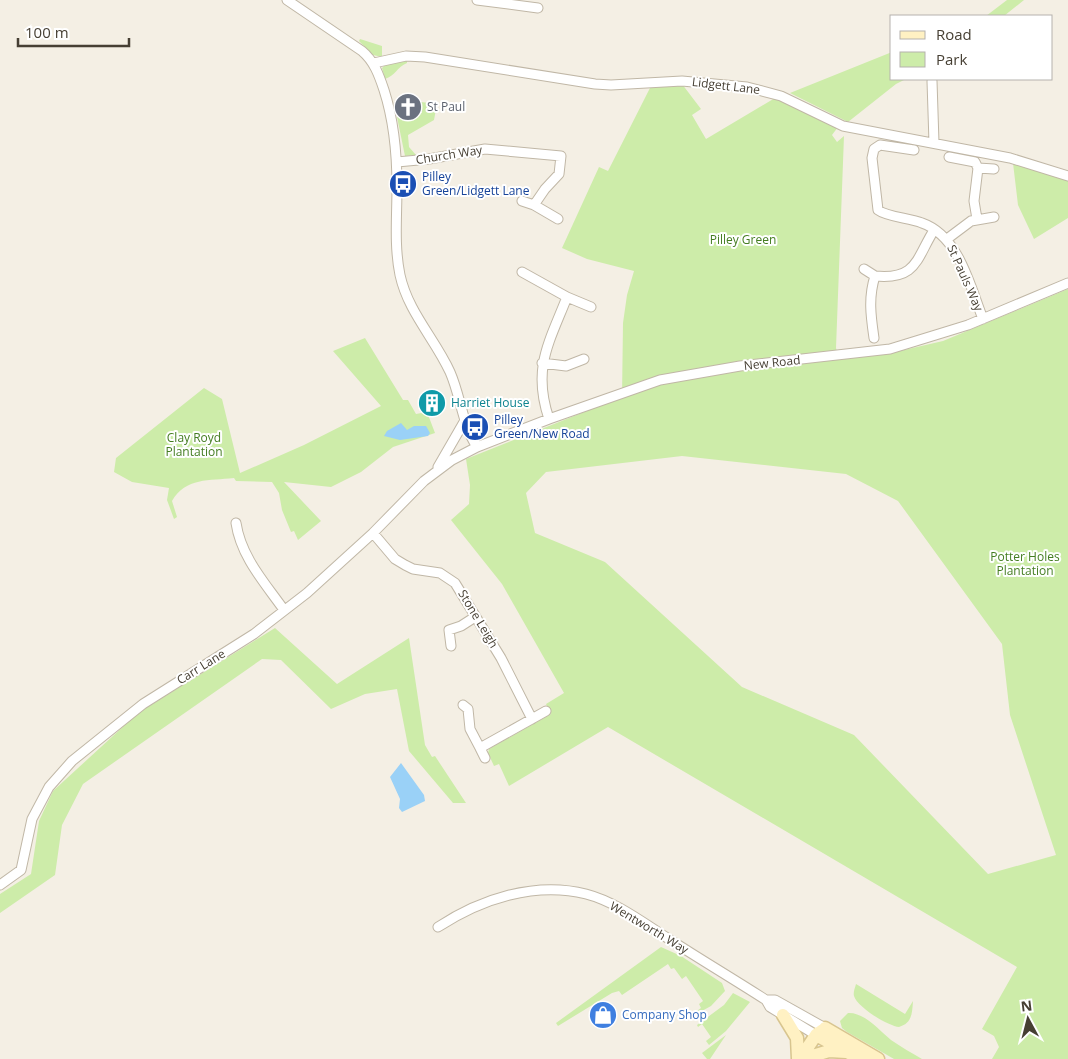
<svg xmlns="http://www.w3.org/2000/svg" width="1068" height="1059" font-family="'Open Sans',sans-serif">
<rect width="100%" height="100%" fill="#f4efe4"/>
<path fill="#cdeca9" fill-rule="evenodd" d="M1007,0H1024L1004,16H986Z
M360,39L382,46V57L373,55L359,41Z
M892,52V79H906L896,84L848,122L790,93Z
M407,60V63C397,67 395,76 385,79L382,68L386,64Z
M682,84L701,109L692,115L706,139L775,98L838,127L832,135L837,142L844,136L836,348L839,358L891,353L943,341L1068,289V1059H992L999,1047L994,1036L982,1029L1017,967L608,727L509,786L499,764L494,766L488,753L489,749L494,746L551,714L546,704L564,693L502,584L451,520L469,504L470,485L466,459L622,397L623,323L627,295L634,271L587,259L562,248L599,167L608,171L651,86ZM682,456L846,474L898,501L1002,644L1010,715L1056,855L988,874L854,735L742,687L605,562L535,533L526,493L546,472Z
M421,102L437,104L434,120L408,135L409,147L416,155L405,156L397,117L422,113Z
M1013,163L1068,172V218L1034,239L1018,205Z
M365,338L403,400H408L416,414L427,412L435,433L393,447L361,472L331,487L284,482L321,521L298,540L294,531L291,532L282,510L279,493L272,482L236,481L234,478C209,481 186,477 172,501L177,517L174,519L167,500L169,488L132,482L114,472L116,458L204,388L222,399L240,473L304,445L381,406L333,351Z
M275,628L337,684L409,638L425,745L432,757L435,756L466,803H453L409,751L397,689L365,694L331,709L281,660L262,659L83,784L62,825L55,875L0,913V894L31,874L39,821L53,791L138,713Z
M661,947L681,956L722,983L725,991L711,1006L691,1017L690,1016L701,1008L699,1004L703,1001L686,976L682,979L674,968L671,969L668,964L622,995L619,991L612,993L558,1026L556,1023Z
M856,984L905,1014L913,1001C912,1014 912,1023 899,1027C888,1026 857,1007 854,996C853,992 855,988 856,984Z
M733,993L750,1002L726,1031L709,1045L706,1041L711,1037L702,1024L698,1027L697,1025L724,1005Z
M848,1013C864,1012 879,1030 891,1040C901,1047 912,1053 922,1059H894L847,1032L842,1028L840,1021Z
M726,1035L710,1059H707L702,1053Z"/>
<path fill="#9ad1f7" d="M401,423L407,430L414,426H426L430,433L428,436L400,440L384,436L387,431Z
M401,763L424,795L425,801L402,812L399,808L400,799L390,777Z"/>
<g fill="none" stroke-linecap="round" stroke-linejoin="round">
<defs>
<path id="street" d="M287,0L362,51C374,61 379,75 384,90C394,121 397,155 397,187C397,216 394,246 400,275C408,312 435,339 450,372C461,397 462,424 477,447
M477,0L538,8
M374,63L406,56L425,57L595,84L611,85L682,81L747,87L781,96L843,126L1010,158L1068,176
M932,81L934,143
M914,150L880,145L874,149L872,158L878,210C887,217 910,218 922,223C959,236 970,286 983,319
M949,157L975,162L978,168
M397,162L429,159L485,149L561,156L559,174L545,189L534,205L558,219
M522,201L534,205
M977,219L974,201L978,168L994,169
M947,239L971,221L994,217
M864,269L875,276C917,280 916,259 934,230
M522,272L567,297
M874,338C871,317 868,298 875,276
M542,363L566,366L584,359
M549,419C532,368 549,343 567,297L591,307
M438,467L464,422
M236,523C241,557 265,583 284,610
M373,533L395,559L405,565L413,569L440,573L455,583L501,658L532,719
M451,646L449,630L461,626L475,617
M463,705L468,709L470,729L480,748
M485,758L480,748L546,711
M0,885L21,870L32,819L49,787L72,761L143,704L254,634L307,593L373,533L424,481L452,460L477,447L549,419L660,380L740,366L890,349L968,325L1068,283
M438,927C481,899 535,881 586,894C617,902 646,925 672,941C703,961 735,980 766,1000L770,1007L816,1035
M766,1000H775L825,1028"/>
<path id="secondary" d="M783,1015L797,1038L798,1059
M825,1028L878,1059
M816,1035L860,1059
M809,1057L829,1051L846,1052
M800,1059L816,1035L823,1030"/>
</defs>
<use href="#street" stroke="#c0b7a6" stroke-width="11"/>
<use href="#secondary" stroke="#d8c58f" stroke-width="15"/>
<use href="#street" stroke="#fff" stroke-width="9"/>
<use href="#secondary" stroke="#fff1c3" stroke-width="12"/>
</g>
<defs>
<symbol id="church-disc" viewBox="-11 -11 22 22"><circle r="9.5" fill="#6b7280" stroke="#fff"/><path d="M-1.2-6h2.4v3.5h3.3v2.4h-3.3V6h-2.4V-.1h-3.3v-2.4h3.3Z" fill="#fff"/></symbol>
<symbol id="bus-disc" viewBox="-11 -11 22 22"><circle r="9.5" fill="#1a4fb4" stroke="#fff"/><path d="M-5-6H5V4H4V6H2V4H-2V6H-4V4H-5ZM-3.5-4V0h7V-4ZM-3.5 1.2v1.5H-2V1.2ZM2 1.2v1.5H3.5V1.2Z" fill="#fff"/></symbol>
<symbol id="building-disc" viewBox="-11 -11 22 22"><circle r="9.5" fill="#0f9aa8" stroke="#fff"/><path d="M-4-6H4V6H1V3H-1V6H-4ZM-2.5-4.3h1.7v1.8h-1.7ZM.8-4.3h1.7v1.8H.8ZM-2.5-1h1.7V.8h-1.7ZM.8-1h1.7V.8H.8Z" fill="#fff"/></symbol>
<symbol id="shop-disc" viewBox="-11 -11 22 22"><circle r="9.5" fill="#3f7fe0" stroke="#fff"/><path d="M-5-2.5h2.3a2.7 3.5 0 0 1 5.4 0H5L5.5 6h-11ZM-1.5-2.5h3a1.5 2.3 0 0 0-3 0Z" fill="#fff"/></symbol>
</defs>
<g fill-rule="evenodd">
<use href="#church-disc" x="392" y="91" width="32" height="32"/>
<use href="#bus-disc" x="387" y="168" width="32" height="32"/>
<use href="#building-disc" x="416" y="387" width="32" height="32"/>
<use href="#bus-disc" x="459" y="411" width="32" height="32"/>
<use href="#shop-disc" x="587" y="999" width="32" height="32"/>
</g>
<g text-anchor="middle" stroke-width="4" stroke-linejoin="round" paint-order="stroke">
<g font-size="12" fill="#463f33" stroke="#fff">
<text transform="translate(726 86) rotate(7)" y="4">Lidgett Lane</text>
<text transform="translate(449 155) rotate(-9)" y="4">Church Way</text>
<text transform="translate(965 278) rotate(66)" y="4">St Pauls Way</text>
<text transform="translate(772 363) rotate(-6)" y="4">New Road</text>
<text transform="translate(478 619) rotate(59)" y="4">Stone Leigh</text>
<text transform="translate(201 667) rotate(-32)" y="4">Carr Lane</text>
<text transform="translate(649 928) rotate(31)" y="4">Wentworth Way</text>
</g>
<g font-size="12" fill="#5b616d" stroke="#fff" text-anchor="start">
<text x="427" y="111">St Paul</text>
</g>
<g font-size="12" fill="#164399" stroke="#fff" text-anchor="start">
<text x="422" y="181">Pilley<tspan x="422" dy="14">Green/Lidgett Lane</tspan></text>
<text x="494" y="424">Pilley<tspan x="494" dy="14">Green/New Road</tspan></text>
</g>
<g font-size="12" fill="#447d21" stroke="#fff">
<text x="743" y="244">Pilley Green</text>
<text x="194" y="442">Clay Royd<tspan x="194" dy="14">Plantation</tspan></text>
<text x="1025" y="561">Potter Holes<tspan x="1025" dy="14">Plantation</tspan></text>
</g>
<g font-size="12" fill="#0d838f" stroke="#fff" text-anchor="start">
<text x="451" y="407">Harriet House</text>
</g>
<g font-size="12" fill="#366cbe" stroke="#fff" text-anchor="start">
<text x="622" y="1019">Company Shop</text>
</g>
</g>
<rect x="890" y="15" width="162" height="65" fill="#ffffff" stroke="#b5b2ad"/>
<rect x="900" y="31" width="25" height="8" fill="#fff1c3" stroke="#b5b2ad"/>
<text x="936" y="40" font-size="15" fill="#463f33">Road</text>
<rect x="900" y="52" width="25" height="15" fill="#cdeca9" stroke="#b5b2ad"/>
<text x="936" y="65" font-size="15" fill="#463f33">Park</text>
<g transform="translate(1028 1019) rotate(353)" stroke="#ffffff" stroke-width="4" paint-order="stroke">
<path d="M0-4L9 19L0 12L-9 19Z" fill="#463f33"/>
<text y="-8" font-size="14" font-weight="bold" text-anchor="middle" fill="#463f33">N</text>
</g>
<path d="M18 38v8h111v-8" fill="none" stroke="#463f33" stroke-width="2.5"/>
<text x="25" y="38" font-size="15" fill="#463f33" stroke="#ffffff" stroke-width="4" paint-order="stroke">100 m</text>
</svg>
